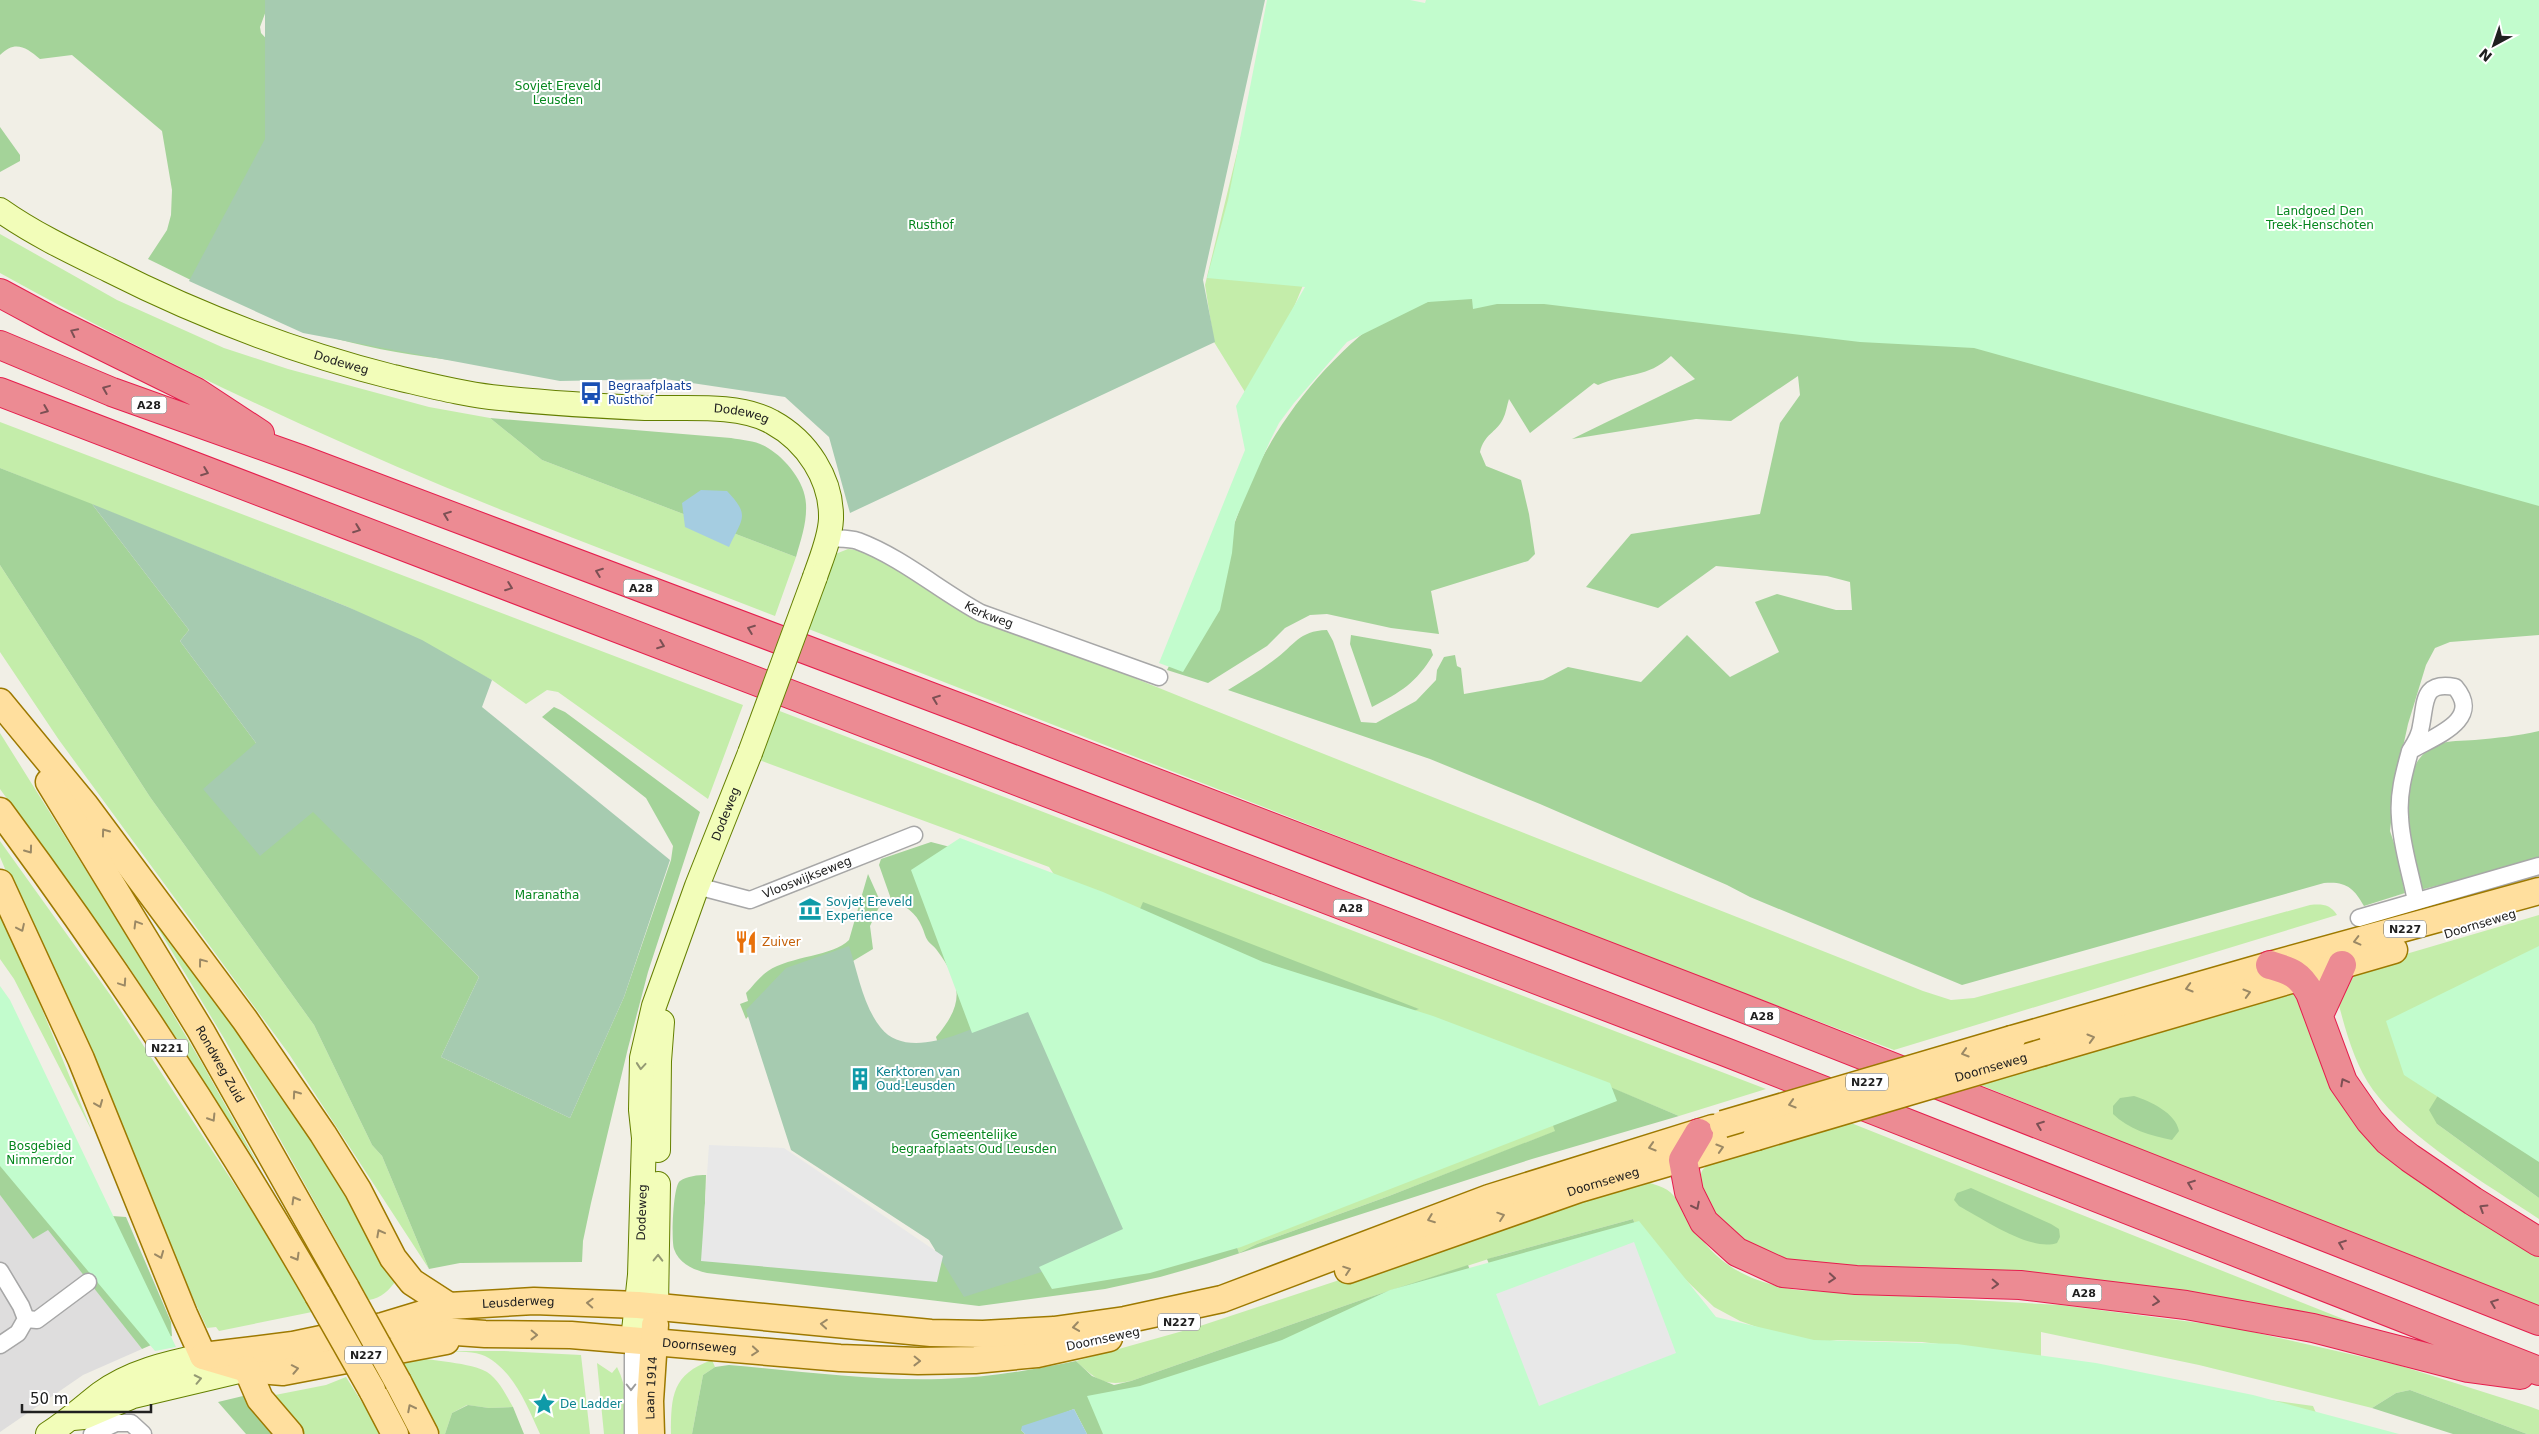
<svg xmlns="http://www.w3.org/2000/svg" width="2539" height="1434" font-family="'DejaVu Sans',sans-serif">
<rect width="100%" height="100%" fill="#f1efe6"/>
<path fill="#dedddd" d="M0,1195L33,1239L48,1229L142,1349L83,1375L0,1432Z"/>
<path fill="#c4edaa" d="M1274,0L1358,154L1253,405L1214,342L1205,285Z
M0,234L117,300L224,348L288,369L429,407L490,418L542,460L796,557L775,616C665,573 554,532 445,487C294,424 144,353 0,273Z
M0,422L743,705L708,799L558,692L547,690L526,704L492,680L348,607L0,468Z
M848,549C897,552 932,600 975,618C1018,637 1064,649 1107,667C1378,777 1651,882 1923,991L1951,1000L1974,998L2310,905C2322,904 2330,904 2337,915L1894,1050L1588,934L806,628L833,555Z
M0,565L150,797L314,1025L372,1145L382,1156L429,1269L289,1054L59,740L0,652Z
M777,710L1766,1089L1679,1116L1525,1052L1556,1131L1389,1196L1257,1244L1239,1253L1215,1185L1347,1036L1418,1009L1136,918L1057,879L1049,867L759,760Z
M0,733L119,923L203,1065L259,1166L125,961L0,789Z
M0,841L111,996L297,1280L312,1312L219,1331L216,1327L207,1328L133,1168L0,857Z
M144,905L300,1111L396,1280C390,1290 381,1298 369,1300L225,1040Z
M0,907L92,1131L14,979L0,959Z
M2539,915V955L2445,1084L2437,1124L2539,1198V1219C2487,1184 2410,1140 2373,1090C2350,1058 2342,1014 2331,976Z
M2300,986L2344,1098L2539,1251V1309L1973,1082Z
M1846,1121L2381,1334L1780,1265C1765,1257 1748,1250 1735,1240C1723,1231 1695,1185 1702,1171C1704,1167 1710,1164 1714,1161Z
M1642,1180C1652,1184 1667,1187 1673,1195C1685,1208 1692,1227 1703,1241C1728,1272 1758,1283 1796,1290L2060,1305L2231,1327L2398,1365L2531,1407L2539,1410V1434H2527L2410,1390L2396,1393L2372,1408L2199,1365L2041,1332V1356L1922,1342L1830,1340L2313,1406L2325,1434H1750L1768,1331L1740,1321L1714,1307L1639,1235L1633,1219L1501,1255L1364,1299L1131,1381C1104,1387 1095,1379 1076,1361L1197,1327Z
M447,1351H504L581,1355L590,1434H540C527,1406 514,1371 485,1356C475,1351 458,1352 447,1351Z
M410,1357C429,1360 473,1363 487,1372C499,1380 506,1395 513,1407L489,1408L467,1405L452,1413L445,1434H440L400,1359Z
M712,1360L715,1367L703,1375L692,1434H671C671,1396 672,1374 712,1360Z
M597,1363L612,1373L617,1367C628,1388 627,1410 628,1434H604Z
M346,1377L382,1434H298L270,1396L326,1385Z"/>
<path fill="#a4d399" d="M0,0H270L260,27L261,33L290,64L486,365C446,359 406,355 366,346C292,331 215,292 148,259L167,230L171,215L172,190L162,131L72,55L40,59C26,47 15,40 0,55Z
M2539,0V635L2450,642L2435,648L2426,665L2408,724L2396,779L2390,831L2395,846L2405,893L2364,906C2354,888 2346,881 2324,883L1962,985L1750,897L1727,885L1540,804L1430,759L1228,690C1244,680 1260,671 1274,660C1295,645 1298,631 1327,630L1333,641L1361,722L1376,723L1416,701L1436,680L1437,670L1444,657L1455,655L1457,666L1461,668L1464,694L1543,680L1568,667L1641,682L1687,635L1730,677L1779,652L1755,602L1777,594L1836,610H1852L1850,582L1827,576L1716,566L1658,608L1586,587L1631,534L1760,514L1780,423L1800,395L1798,376L1731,421L1696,419L1572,439L1695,379L1671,356C1648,378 1625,373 1598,385L1594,383L1530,433L1509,399C1507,405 1506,413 1503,419C1496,433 1484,434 1480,452L1486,466L1521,480L1529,514L1535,554L1528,561L1431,591L1439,634L1391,628L1327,614L1310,615L1285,628L1267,646L1208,683L1167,670C1186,634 1204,598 1220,561C1231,535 1239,509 1250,483C1278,418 1335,348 1394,311Z
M0,127L20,155V161L0,172Z
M490,418L731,438C743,440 758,441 768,448C786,459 805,482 806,504C807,523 801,539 796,557L542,460Z
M0,468L92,504L189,630L180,641L256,743L259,855L313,811L479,977L441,1057L570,1118L624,997L671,860L673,846L646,798L542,717L554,707L565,712L700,812L648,972L628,1048L591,1203L583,1241L582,1262L460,1263L429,1269L382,1156L372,1145L314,1025L150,797L0,565Z
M1351,635L1431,649L1433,655C1416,683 1401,692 1372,707L1350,644Z
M2539,731V860L2420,890C2413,850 2388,766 2437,745C2448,740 2463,741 2475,740C2496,738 2518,736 2539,731Z
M931,842L954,848L1136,918L1143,902L1419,1009L1347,1036L1215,1185L1239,1253L1257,1244L1389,1196L1555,1131L1525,1051L1679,1116L1532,1159L1206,1264L1160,1277L1105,1289L979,1306L707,1273C694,1270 679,1264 674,1249C671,1240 673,1185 680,1181C687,1176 698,1175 706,1175L703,1258H930L942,1241L939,1047L936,1037C965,1003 962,984 936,949C934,946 930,944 928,941C925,937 924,931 922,927C916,912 905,906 891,899L879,865L881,859Z
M868,874L881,903L870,926L873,949L848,964L755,1008L746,1019L740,1004L748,1001L746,993C753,986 760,976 768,971C790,956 834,956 849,940Z
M2539,955V1198L2437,1124L2429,1110L2445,1084Z
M0,1023L98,1215L126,1217L171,1322L172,1336L142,1349L48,1230L33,1239L0,1195Z
M2134,1096C2150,1101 2176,1113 2179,1131L2172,1140C2151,1136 2128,1129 2113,1114V1106L2120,1098Z
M1971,1188L2051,1224L2059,1229L2060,1237L2057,1243C2031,1252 1983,1219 1959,1206L1954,1200L1957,1193Z
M1633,1219L1639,1235L1495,1279L1487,1259Z
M1468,1265L1511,1377L1172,1434H1087L1074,1409L1021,1430L1025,1434H692L703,1375L715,1367L729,1365C799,1371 870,1381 941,1379C987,1378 1031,1370 1076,1361L1092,1376L1114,1385L1131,1381L1364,1299Z
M2410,1390L2527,1434H2453L2372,1408L2396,1393Z
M243,1396L277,1434H246L218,1402Z
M468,1405L489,1408L513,1407L524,1434H445L452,1413Z"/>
<path fill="#a6cbb0" d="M265,0H1265L1203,280L1215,342L850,513L829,437L785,397L665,379L560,381L303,333L189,281L265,139Z
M92,504L348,607L422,640L492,680L482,707L670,860L624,997L570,1118L441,1057L479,977L313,812L260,856L203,789L256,743L180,641L189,630Z
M849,946C858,973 863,1006 881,1028C913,1068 996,1017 1031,1000L1131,1243L964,1297L929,1240L791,1150L746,1010L786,968Z"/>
<path fill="#c2fccd" d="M1267,0H1410L1425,3L1426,0H2539V506L1974,348L1860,342L1544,304H1497L1473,309L1472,299L1428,302L1347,342L1294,403L1279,423L1270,441L1235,521L1232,553L1220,610L1183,672L1159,663L1245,450L1236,406L1305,287L1207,278L1228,200Z
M960,838L1103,892L1263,962L1433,1016L1610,1083L1617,1101L1241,1247L1150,1273L1052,1289L1039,1267L1123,1229L1028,1012L972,1033L911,870Z
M2539,946V1162L2404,1075L2386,1021Z
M0,986L10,1000L176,1347L155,1351L0,1166Z
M1639,1221L1716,1317L1814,1340L1957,1344L2096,1363L2253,1395L2399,1434H1103L1087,1396L1140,1386L1282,1340L1390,1290Z"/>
<path fill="#e8e8e8" d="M709,1145L784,1148L943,1256L937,1282L701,1261Z
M1634,1242L1676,1353L1539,1406L1496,1294Z"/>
<path fill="#a5cde1" d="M701,490L727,491C751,516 742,519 729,547L685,527L682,503Z
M1074,1409L1087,1434H1025L1021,1430L1022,1426Z"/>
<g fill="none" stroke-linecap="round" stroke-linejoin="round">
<defs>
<g id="street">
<path id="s1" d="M828,538C837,539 849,538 858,541C903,558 940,591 981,613L1159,677"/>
<path d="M2410,751C2415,743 2420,736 2421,726C2426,702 2422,681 2455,687C2484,721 2432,737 2410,751C2404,773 2398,794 2400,817C2401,845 2411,874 2416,901"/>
<path id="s2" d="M697,886L750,900L914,835"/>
<path d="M2359,918L2539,866"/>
<path d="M0,1271L21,1306L26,1319L18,1333L0,1345"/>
<path d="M26,1319L37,1320L88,1282"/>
<path d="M92,1434L116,1423H131L143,1434"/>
<path d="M633,1434V1340"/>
</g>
<g id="secondary">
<path id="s3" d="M0,210C34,234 72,252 109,270C200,316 294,352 393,377C428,385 465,395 500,398C548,403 597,406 645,408C683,409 739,403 772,422C807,441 832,479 831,519C830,539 821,559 815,577"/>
<path d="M658,1150L659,1061L662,1022"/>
<path d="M656,1307L658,1184"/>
<path id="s4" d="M633,1340L640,1275L644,1138L641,1110L642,1058L654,1006L697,886L750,753"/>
<path d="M73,1418L84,1417L133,1396L247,1369"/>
<path d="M48,1434C67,1422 82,1408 100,1394C130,1372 168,1363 203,1356"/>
</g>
<g id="primary">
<path d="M0,702L85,805L245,1020L323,1134L358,1190L393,1258L412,1282L449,1306"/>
<path id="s5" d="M49,782L201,1031L346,1288"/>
<path d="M0,811C115,966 221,1127 318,1295"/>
<path d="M0,883L81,1059L184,1314L203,1356L247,1369L283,1372L446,1341"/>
<path d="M2012,1039L2270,965L2539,891"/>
<path d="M2044,1052L2394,950"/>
<path id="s6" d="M1348,1270L1579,1189L1756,1137"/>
<path id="s7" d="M399,1328L485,1334L571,1335L840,1358L918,1361L975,1360L1037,1354L1109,1338"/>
<path id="s8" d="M203,1356L293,1345L383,1326L449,1306L534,1301L638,1305L931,1333L983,1334L1054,1330L1125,1320L1222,1299L1489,1198L1713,1128"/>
<path d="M247,1369L260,1399L290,1434"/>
<path d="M398,1382L425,1434"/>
<path d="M372,1390L395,1434"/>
<path id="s9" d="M651,1434L650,1401L655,1325"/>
</g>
<path id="highway" d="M0,293L52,321L196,392L260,434
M0,345L112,392L300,459L982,716L1740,1007L2539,1321
M0,392L1728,1053L2539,1371
M2270,965C2290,971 2299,973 2310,993L2343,1082L2370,1121L2388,1141L2410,1158L2473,1201L2539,1242
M2319,1015L2342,965
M1699,1133L1683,1160L1689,1192L1704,1222L1737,1252L1783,1273L1856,1280L2020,1285L2186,1305L2313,1328L2468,1368L2520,1375"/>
</defs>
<use href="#street" stroke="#a7a7a7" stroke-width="19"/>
<use href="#secondary" stroke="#647f00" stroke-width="26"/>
<use href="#primary" stroke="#9d7900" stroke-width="29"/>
<use href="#highway" stroke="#e51e4d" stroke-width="30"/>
<use href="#street" stroke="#fff" stroke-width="16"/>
<use href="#secondary" stroke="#f2fdb9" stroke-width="24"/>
<use href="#primary" stroke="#ffdf9e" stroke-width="26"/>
<use href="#highway" stroke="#ec8b93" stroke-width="28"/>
<defs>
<path id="secondary-bridge" d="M750,753L815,577"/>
<g id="primary-bridge">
<path d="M1723,1124L2012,1039"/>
<path id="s10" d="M1756,1137L2044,1052"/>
<path d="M346,1288L398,1382"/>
<path d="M318,1295L372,1390"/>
</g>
</defs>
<use href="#secondary-bridge" stroke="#647f00" stroke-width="26" stroke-linecap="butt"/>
<use href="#primary-bridge" stroke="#9d7900" stroke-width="29" stroke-linecap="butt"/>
<use href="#secondary-bridge" stroke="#f2fdb9" stroke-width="24"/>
<use href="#primary-bridge" stroke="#ffdf9e" stroke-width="26"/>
</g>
<defs><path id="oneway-chevron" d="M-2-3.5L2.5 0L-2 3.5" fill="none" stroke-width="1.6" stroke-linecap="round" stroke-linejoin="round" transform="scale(1.25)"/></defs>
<g stroke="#7c5054">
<use href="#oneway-chevron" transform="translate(74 332) rotate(-154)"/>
<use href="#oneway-chevron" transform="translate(106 389) rotate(-158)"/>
<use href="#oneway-chevron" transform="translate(45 410) rotate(22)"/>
<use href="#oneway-chevron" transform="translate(205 472) rotate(21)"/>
<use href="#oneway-chevron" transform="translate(447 515) rotate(-159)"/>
<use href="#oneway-chevron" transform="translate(357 529) rotate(21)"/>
<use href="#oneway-chevron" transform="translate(599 572) rotate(-159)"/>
<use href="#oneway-chevron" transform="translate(509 587) rotate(21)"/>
<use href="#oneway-chevron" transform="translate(751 629) rotate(-159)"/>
<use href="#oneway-chevron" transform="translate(661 645) rotate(21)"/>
<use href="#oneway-chevron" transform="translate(936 699) rotate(-159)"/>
<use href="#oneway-chevron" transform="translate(2344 1082) rotate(-118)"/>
<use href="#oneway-chevron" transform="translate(2040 1125) rotate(-159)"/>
<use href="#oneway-chevron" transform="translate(2191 1184) rotate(-159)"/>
<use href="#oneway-chevron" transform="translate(1696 1206) rotate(63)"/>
<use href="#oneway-chevron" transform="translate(2483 1208) rotate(-148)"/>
<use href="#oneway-chevron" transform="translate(2342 1244) rotate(-159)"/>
<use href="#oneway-chevron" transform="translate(1832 1278) rotate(5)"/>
<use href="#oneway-chevron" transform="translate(1995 1284) rotate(2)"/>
<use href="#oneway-chevron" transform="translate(2156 1301) rotate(7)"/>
<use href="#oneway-chevron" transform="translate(2494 1303) rotate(-159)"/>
</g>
<g stroke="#9b8965">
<use href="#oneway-chevron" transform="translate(105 832) rotate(-126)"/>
<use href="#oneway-chevron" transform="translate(29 850) rotate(54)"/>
<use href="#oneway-chevron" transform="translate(137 924) rotate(-121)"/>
<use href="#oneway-chevron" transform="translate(21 928) rotate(65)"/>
<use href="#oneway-chevron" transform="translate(2357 941) rotate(166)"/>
<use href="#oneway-chevron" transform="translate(202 962) rotate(-127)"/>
<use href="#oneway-chevron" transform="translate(123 983) rotate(56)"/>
<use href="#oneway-chevron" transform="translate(2189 988) rotate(164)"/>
<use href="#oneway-chevron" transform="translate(2247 993) rotate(-16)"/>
<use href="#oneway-chevron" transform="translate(2091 1038) rotate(-16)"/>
<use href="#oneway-chevron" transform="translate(1965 1053) rotate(163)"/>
<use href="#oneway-chevron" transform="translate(296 1094) rotate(-125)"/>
<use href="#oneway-chevron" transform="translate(99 1104) rotate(68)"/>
<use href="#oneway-chevron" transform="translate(1792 1104) rotate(163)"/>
<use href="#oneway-chevron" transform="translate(212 1118) rotate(58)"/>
<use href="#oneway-chevron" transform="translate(1652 1147) rotate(163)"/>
<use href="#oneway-chevron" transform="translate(1720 1148) rotate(-17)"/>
<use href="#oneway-chevron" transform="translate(295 1200) rotate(-120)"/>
<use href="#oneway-chevron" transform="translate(1501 1216) rotate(-19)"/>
<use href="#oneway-chevron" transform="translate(1431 1219) rotate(159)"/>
<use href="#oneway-chevron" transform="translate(380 1233) rotate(-118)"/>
<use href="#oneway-chevron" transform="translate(160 1255) rotate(68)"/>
<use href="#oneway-chevron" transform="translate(296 1257) rotate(60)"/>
<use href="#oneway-chevron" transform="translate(1347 1270) rotate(-19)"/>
<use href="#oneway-chevron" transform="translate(590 1303) rotate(-177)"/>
<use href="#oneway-chevron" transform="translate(824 1324) rotate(-175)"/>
<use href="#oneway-chevron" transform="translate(1076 1327) rotate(172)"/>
<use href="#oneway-chevron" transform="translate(534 1335) rotate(1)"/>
<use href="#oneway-chevron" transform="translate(755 1351) rotate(5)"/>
<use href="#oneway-chevron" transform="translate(917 1361) rotate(1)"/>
<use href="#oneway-chevron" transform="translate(295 1369) rotate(-11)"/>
<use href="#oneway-chevron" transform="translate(411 1408) rotate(-117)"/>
</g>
<g stroke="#949a74">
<use href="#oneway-chevron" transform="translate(641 1066) rotate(95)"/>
<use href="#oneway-chevron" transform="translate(658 1258) rotate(-89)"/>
<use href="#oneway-chevron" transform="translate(198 1379) rotate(-12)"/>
</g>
<use stroke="#9b9b9b" href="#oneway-chevron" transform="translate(631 1387) rotate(90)"/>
<defs>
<symbol id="bus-bare" viewBox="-9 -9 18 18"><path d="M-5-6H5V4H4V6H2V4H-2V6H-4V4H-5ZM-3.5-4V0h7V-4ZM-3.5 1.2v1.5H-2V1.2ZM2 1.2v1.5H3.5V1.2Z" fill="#1a4fb4" stroke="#fff" stroke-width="2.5" paint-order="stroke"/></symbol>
<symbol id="museum-bare" viewBox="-9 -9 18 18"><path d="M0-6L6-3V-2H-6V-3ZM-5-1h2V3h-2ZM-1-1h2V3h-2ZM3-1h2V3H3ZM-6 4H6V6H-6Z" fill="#0f9aa8" stroke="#fff" stroke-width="2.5" paint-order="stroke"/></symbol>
<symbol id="restaurant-bare" viewBox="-9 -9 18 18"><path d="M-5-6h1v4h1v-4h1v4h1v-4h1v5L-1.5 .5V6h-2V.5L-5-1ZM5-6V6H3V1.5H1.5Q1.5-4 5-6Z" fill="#e8710a" stroke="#fff" stroke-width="2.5" paint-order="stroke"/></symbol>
<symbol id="building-bare" viewBox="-9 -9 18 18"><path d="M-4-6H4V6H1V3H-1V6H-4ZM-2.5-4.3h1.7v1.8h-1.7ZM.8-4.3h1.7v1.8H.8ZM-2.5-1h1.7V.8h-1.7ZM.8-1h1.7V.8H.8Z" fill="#0f9aa8" stroke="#fff" stroke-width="2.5" paint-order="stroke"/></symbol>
<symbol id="sight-bare" viewBox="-9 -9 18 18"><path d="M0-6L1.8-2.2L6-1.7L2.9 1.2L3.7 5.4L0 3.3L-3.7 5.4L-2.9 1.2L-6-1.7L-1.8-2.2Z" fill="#0f9aa8" stroke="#fff" stroke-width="2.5" paint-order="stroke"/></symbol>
</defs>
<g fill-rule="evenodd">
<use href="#bus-bare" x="575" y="377" width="32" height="32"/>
<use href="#museum-bare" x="794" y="893" width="32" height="32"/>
<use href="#restaurant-bare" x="730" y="926" width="32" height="32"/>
<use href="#building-bare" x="844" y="1063" width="32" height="32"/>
<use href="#sight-bare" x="528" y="1388" width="32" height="32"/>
</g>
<g text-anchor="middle" stroke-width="4" stroke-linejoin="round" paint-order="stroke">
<g fill="#fff" stroke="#636363" stroke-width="1">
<rect x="131.5" y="396.5" width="35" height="17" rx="4"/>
<rect x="623.5" y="579.5" width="35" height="17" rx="4"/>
<rect x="1333.5" y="899.5" width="35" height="17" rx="4"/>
<rect x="2384" y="920.5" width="42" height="17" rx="4"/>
<rect x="1744.5" y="1007.5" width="35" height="17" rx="4"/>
<rect x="146" y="1039.5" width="42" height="17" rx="4"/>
<rect x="1846" y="1073.5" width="42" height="17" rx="4"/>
<rect x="2066.5" y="1284.5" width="35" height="17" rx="4"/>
<rect x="1158" y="1313.5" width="42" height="17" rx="4"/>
<rect x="345" y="1346.5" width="42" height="17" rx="4"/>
</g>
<g font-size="11" font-weight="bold" fill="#202020">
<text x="149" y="409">A28</text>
<text x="641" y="592">A28</text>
<text x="1351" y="912">A28</text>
<text x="2405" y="933">N227</text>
<text x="1762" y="1020">A28</text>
<text x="167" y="1052">N221</text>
<text x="1867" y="1086">N227</text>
<text x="2084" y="1297">A28</text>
<text x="1179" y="1326">N227</text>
<text x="366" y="1359">N227</text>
</g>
<g font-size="12" fill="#06871e" stroke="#fff">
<text x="558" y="90">Sovjet Ereveld<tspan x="558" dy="14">Leusden</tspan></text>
<text x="2320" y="215">Landgoed Den<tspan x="2320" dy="14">Treek-Henschoten</tspan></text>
<text x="931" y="229">Rusthof</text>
<text x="547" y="899">Maranatha</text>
<text x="974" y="1139">Gemeentelijke<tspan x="974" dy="14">begraafplaats Oud Leusden</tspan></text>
<text x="40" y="1150">Bosgebied<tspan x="40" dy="14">Nimmerdor</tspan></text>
</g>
<g font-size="12" fill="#202020" stroke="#fff">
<text dy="4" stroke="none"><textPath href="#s3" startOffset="375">Dodeweg</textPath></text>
<text dy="4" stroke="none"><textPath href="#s3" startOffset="780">Dodeweg</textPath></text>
<text dy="4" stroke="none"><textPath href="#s1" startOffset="181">Kerkweg</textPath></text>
<text dy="4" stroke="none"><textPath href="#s4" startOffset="541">Dodeweg</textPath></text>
<text dy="4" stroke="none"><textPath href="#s2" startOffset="116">Vlooswijkseweg</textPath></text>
<text transform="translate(2480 924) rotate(-17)" y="4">Doornseweg</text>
<text dy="4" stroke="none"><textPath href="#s5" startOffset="330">Rondweg Zuid</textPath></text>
<text dy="4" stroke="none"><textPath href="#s10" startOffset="245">Doornseweg</textPath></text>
<text dy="4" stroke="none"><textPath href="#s6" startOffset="270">Doornseweg</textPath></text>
<text dy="4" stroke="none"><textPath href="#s4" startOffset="128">Dodeweg</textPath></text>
<text dy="4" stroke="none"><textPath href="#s8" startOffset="321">Leusderweg</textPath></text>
<text transform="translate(1103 1339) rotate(-12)" y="4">Doornseweg</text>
<text dy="4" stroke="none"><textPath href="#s7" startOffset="301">Doornseweg</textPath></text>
<text dy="4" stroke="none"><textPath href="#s9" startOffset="46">Laan 1914</textPath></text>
</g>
<g font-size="12" fill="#164399" stroke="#fff" text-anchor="start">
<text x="608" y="390">Begraafplaats<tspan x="608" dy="14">Rusthof</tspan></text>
</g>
<g font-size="12" fill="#0d838f" stroke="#fff" text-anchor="start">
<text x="826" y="906">Sovjet Ereveld<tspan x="826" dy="14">Experience</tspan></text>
<text x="876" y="1076">Kerktoren van<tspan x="876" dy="14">Oud-Leusden</tspan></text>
<text x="560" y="1408">De Ladder</text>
</g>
<g font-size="12" fill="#c56008" stroke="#fff" text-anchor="start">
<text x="762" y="946">Zuiver</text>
</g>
</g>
<g transform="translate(2494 45) rotate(220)" stroke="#ffffff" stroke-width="4" paint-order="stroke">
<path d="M0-4L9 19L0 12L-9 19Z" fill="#202020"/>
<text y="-8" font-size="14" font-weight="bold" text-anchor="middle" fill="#202020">N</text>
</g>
<path d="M22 1404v8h129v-8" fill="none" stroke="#202020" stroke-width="2.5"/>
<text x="30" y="1404" font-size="15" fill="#202020" stroke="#ffffff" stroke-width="4" paint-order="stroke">50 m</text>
</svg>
